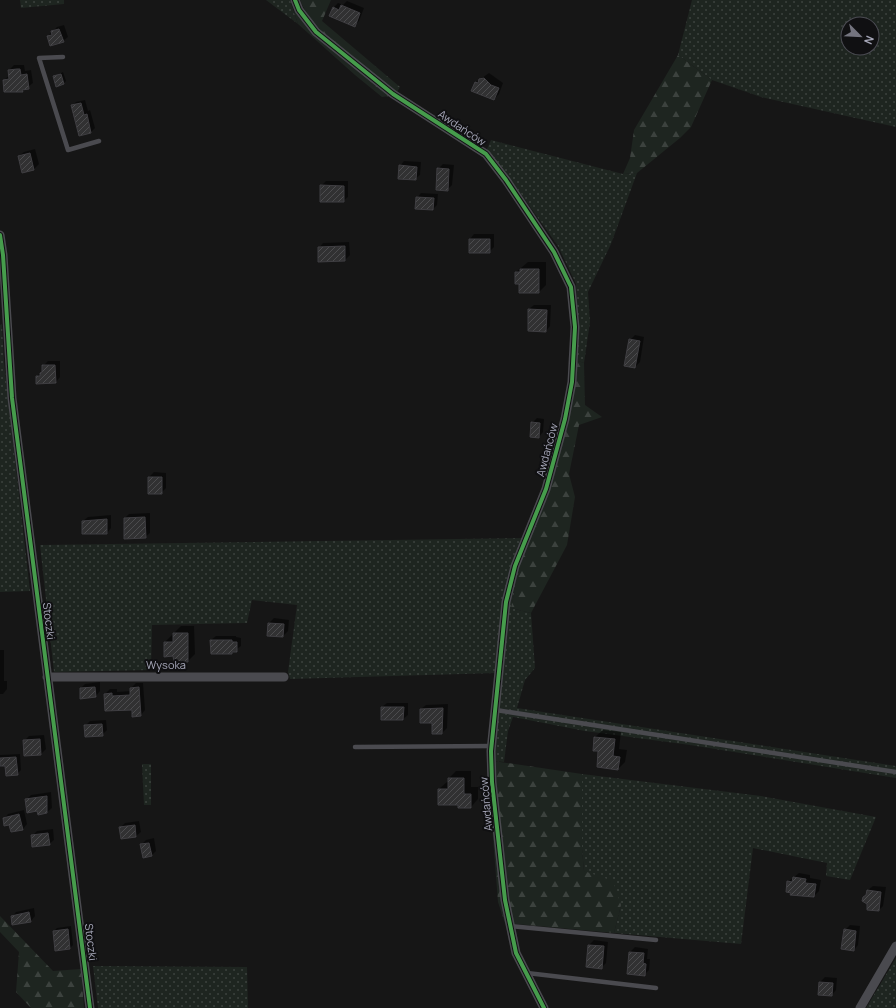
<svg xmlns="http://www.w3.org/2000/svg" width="896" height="1008" font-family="Manrope,sans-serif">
<defs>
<pattern id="grass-dots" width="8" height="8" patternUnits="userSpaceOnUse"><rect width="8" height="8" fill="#1e2520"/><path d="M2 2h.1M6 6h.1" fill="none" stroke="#3c423e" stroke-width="1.8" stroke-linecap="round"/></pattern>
<pattern id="forest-firs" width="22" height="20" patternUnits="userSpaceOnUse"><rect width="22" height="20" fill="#1e2520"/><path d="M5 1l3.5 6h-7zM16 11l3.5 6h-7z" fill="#3c423e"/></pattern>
<pattern id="building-hatch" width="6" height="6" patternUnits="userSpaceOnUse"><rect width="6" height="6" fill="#313132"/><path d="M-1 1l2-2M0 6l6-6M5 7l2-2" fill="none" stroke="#4c4c4e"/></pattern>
</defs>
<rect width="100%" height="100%" fill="#161616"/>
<path fill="url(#grass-dots)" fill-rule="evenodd" d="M20,0H64V4L21,8Z
M266,0H290L298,24Z
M692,0H896V127L761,97L712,80L678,55ZM848,24H872V48H848Z
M491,140L623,174L637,173L611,244L588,292L590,322L584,363L578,361L576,284L558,246L508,176L486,151Z
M2,324L4,362L30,591L0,592V325Z
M527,538L511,608L531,613L535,668L525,680L517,708L896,766V778L690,745L585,731L513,717L508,731L504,762L487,760L497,673L290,679L288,672L297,605L252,600L247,623L152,625L151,670L54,672L40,545Z
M142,764H151V805H144Z
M582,774L761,796L876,817L850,880L826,876L827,863L753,848L741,944L614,933L621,905L584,871L582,849Z
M896,958V1008H866Z
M93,966L247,967L248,1008H98Z"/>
<path fill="url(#forest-firs)" d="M300,0H331L322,21L400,87L397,92C366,68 314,35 300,0Z
M294,12L299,14L390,96L382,97L355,75L298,24Z
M678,55L712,80L691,127L680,138L637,173L623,174L630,158L634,130Z
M578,361L584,363L585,405L602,417L579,425L569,474L575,497L567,545L531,613L511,608L524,546L569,407Z
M487,760L582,774V849L584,871L613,881L621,905L614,933L505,923L498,902Z
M0,916L53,971L81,969L84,1008H31L16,992L19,952L0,932Z"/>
<path fill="#0007" d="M347,1L364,8L359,21L354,26L333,8L338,3L343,5Z
M64,25L68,37L63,41L48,36L57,27Z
M14,65H24L25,71L31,70L33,83L22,91L4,80L10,75L9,70Z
M63,72L66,81L64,83L54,77Z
M489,73L503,83L499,94L494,99L473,91L476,82Z
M85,100L88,111L90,110L95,128L91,132L72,106L76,102Z
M35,149L39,164L34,169L22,171L19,156L24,152Z
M404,161L421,162L420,175L415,179L400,166Z
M443,164L454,165L452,185L447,190L438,169Z
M326,181H348V197L343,201L321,186Z
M421,193L438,194L437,205L433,209L417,198Z
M474,234H494V247L489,252L470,239Z
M349,242L350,255L345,260L319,248L323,243Z
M528,262H546V285L539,292L520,283L516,272Z
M534,305H551L550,326L546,331L529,309Z
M635,335L644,337L640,362L635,367L630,340Z
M48,361H60V377L56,382L37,376L42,372L43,366Z
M537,418L544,419L543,432L539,437L532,423Z
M154,472L166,473V488L161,493L149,477Z
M150,513V533L145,537L125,518L129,514Z
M111,515V528L107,533L83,521L88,517Z
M274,618L289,620L288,631L283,636L268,635L269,623Z
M181,626H194L195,654L188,661L174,655L165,642Z
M216,636H236V637L241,638V646L231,653L211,640Z
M0,650H4V681H7V689L3,694H0Z
M100,682V691L96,696L81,688L85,684Z
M136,683H143L145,710L141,715L105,694L110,689H117V692L131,691V688Z
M387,703H408V715L403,719L382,707Z
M448,704L447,728L442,733L421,709L426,705Z
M106,720L107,730L102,735L85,726L90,721Z
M603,730L621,732L619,749L627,750L625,762L618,769L600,751L594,750L595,737Z
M44,735L46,749L41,754L24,741L29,736Z
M20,754L21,770L17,774L6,765H0V755Z
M456,771H471V787H478V799L471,807L459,804L439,789L447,782H449V778Z
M51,792L52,808L47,812L39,814L38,810L26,800L31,795Z
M24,810L27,824L23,829L11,831L10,824L4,819L8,814Z
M139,821L141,832L136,836L120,828L125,823Z
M53,829L54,840L49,844L32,836L37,831Z
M154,838L156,851L152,855L141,845L146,840Z
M799,873L810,875V878L821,880L819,891L814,896L788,882Z
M873,886L886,887L883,906L879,910L868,894V890Z
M34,908L35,916L31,921L13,924L12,917L16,912Z
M850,925L860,926L858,945L854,950L845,930Z
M71,926L73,945L70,948L54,931L57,928Z
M594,940L608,942L606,963L601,968L589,945Z
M635,947L648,949L647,959H650L649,970L644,975L628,973L630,952Z
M825,977L837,978L836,990L832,995L819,994L820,982Z"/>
<path fill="url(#building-hatch)" stroke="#3f3e42" d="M341,5L360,13L355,27L329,16L333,7L339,10Z
M59,29L64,42L50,46L47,36L52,35L51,31Z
M17,69H20L21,75L27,74L29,89L22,90L23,92H4L3,80L9,79L8,70Z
M61,74L64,84L56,87L53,76Z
M484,78L491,85L499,88L494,100L471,91L475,82L478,83L479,79Z
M81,103L84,115L87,114L91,133L79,136L71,105Z
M30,153L34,170L22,173L18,156Z
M399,165L417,167L416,180L398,179Z
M437,168L449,169L448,191L436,190Z
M320,185L344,186V202H320Z
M416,197L434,198L433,210L415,209Z
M469,239H490V253H469Z
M345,246V261L318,262V247Z
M520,269H539V293H519V284H515V272H520Z
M528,309L547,310L546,332L528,331Z
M629,339L640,341L635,368L624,366Z
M42,365H55L56,383L36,384V376H40V373L42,372Z
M531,422L540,423L539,438L530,437Z
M148,477H162V494H148Z
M145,517L146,538L124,539V518Z
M107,519V534H82V521Z
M268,623L284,624L283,637L267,636Z
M173,633H188V662H174L173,656L164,657V642H173Z
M210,640H232V642H237V652H232V654H211Z
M95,687L96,697L80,699V688Z
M139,687L141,716L132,717V710L105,711L104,694L112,693V696L130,695V688Z
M381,707H404L403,720H381Z
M443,708L442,734H432V723H420V709Z
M102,724L103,736L85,737L84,725Z
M594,737L615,739L613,756L620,757L618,770L597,767L598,751H593Z
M40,739L41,755L24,756L23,740Z
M16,757L18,775L6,776L5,766H0V758Z
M448,778H464V794H471V808H458V805H438V789H448Z
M47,796V813L38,815L37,811L27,813L25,799Z
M19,814L23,830L11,832L9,825L4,826L3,818Z
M135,825L136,837L121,839L119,827Z
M48,833L50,845L32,847L31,835Z
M149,843L152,856L143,858L140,844Z
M793,877L806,879L805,883L816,884L814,897L790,895L791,893L786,892L787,881L792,882Z
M867,890L881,892L879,911L867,910V904L862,901L863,897L866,895Z
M29,912L31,922L12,925L11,916Z
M68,929L70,949L55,951L53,931Z
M844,929L856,931L854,951L841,949Z
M588,945L604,946L602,969L586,967Z
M629,952L644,953L643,963L646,964L645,976L627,974Z
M819,982L833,983L832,996L818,995Z"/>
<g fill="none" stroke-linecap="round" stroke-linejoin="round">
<path stroke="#4a4a4f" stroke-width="4.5" d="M63,57L39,58L68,150L99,141
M496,710L896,772
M355,747L492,746
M510,926L656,940
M527,973L656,988"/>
<path stroke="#4a4a4f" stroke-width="9" d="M295,0L299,10L316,32L393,94L486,154L506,180L554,252L571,287L575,327L572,382L565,419L546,489L515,566L506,602L491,751L492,782L505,900L516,953L544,1008
M0,235L3,255L12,398L90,1008
M47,677H284
M860,1008L896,946"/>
<defs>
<path id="cycleway" d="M295,0L299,10L316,32L393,94L486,154L506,180L554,252L571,287L575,327L572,382L565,419L546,489L515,566L506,602L491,751L492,782L505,900L516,953L544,1008
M0,235L3,255L12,398L90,1008"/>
</defs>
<use href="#cycleway" stroke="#101012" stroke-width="6"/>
<use href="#cycleway" stroke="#469c4c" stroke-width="4"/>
</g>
<g text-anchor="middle" stroke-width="4" stroke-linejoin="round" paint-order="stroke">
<g font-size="11" fill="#a6a7b8" stroke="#101012">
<text transform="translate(462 128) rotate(34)" y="4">Awdańców</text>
<text transform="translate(547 450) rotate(-75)" y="4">Awdańców</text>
<text transform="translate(49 621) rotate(83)" y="4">Stoczki</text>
<text x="166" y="669">Wysoka</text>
<text transform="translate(486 804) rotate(-95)" y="4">Awdańców</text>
<text transform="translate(91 942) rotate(83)" y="4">Stoczki</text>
</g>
</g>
<g transform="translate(860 36) rotate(114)"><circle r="19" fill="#101012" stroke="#4c4c54"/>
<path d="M0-3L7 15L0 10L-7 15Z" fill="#74747f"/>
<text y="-6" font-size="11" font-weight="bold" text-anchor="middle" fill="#a6a7b8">N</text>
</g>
</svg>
